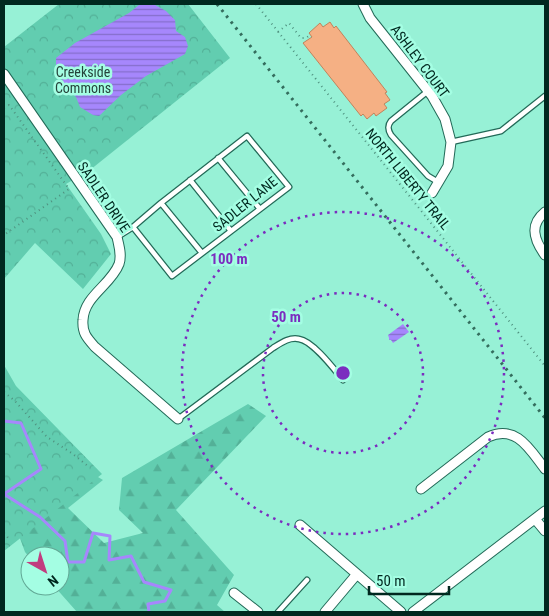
<svg xmlns="http://www.w3.org/2000/svg" width="549" height="616" font-family="'Roboto Condensed',sans-serif">
<defs>
<pattern id="forest-firs" width="22" height="20" patternUnits="userSpaceOnUse" patternTransform="scale(1.25)"><rect width="22" height="20" fill="#62cdb0"/><path d="M5 1l3.5 6h-7zM16 11l3.5 6h-7z" fill="#53b097"/></pattern>
<pattern id="park-crowns" width="20" height="18" patternUnits="userSpaceOnUse" patternTransform="scale(1.25)"><rect width="20" height="18" fill="#62cdb0"/><path d="M2 6a3 3 0 1 1 6 0M12 15a3 3 0 1 1 6 0" fill="none" stroke="#53b097"/></pattern>
<pattern id="water-rules" width="6" height="5" patternUnits="userSpaceOnUse" patternTransform="scale(1.25)"><rect width="6" height="5" fill="#a687fc"/><path d="M0 2.5h6" fill="none" stroke="#856ecb"/></pattern>
</defs>
<rect width="100%" height="100%" fill="#97f1d6"/>
<path fill="url(#forest-firs)" d="M4,399L93,474L103,480L68,508L104,543L143,533L119,510L122,478L248,404L266,416L176,510L234,575L217,605L225,612H77L54,586H60V556H30V558L25,552L13,519Z"/>
<path fill="url(#park-crowns)" d="M59,4H188L230,58L90,170L66,184L101,234L111,254L83,289L35,243L4,279V47Z
M4,365L16,386L102,474L4,551Z"/>
<path fill="url(#water-rules)" d="M139,5H155L166,11L175,20L176,31L185,37L188,46L185,54L146,76L121,95L99,116L93,115L80,107L76,97L67,88L56,69V58L75,43L129,13Z
M403,324L409,332L393,343L391,340H389V338L388,335Z"/>
<g fill="none" stroke-linecap="round" stroke-linejoin="round">
<path stroke="#a687fc" stroke-width="3" d="M4,421L21,423L41,469L4,494L40,517L65,541L68,562H84L93,533L110,536L109,560L131,556L144,582L171,590L165,601L148,604L149,612"/>
</g>
<path fill="#f5b084" stroke="#c1835b" d="M330,22L334,28L336,26L387,92L385,93L390,100L384,104L387,108L376,116L374,113L367,119L363,114L361,116L303,43L312,37L309,33L320,23L323,27Z"/>
<g fill="none" stroke-linecap="round" stroke-linejoin="round">
<defs>
<path id="service" d="M428,91L391,121C387,126 388,130 391,135L428,176L438,182
M451,142L501,131L545,96
M218,158L260,209
M190,180L231,231
M161,203L202,253
M117,237L133,227L161,203L247,136L289,187L172,276L133,227
M178,419L273,348C281,343 289,337 299,339C313,341 334,369 343,380
M278,612L307,580"/>
<path id="minor" d="M363,4L370,18L432,96L445,119L451,142L448,166L432,193
M4,74L117,237C119,246 122,255 119,264C111,285 84,296 83,320C82,333 87,338 95,347L178,419
M545,212C529,225 534,240 545,255
M421,489L488,437C517,424 530,450 545,469
M535,519L545,531
M300,525L401,612
M234,593L258,612
M325,612L357,574
M413,612L545,511"/>
</defs>
<use href="#service" stroke="#236a58" stroke-width="7"/>
<use href="#minor" stroke="#236a58" stroke-width="11"/>
<path stroke="#4f917f" stroke-width="2" stroke-dasharray="1 4" stroke-linecap="butt" d="M256,4L545,366
M278,32L289,23L301,38H306L310,35
M4,108L9,105L12,109L69,189L4,235
M4,392L15,401L47,437L73,454L89,467
M4,533L10,540"/>
<use href="#service" stroke="#fff" stroke-width="4.5"/>
<use href="#minor" stroke="#fff" stroke-width="9"/>
<path stroke="#346d5d" stroke-width="3" stroke-dasharray="2.5 5" stroke-linecap="butt" d="M217,4L545,418"/>
</g>
<g fill="none" stroke="#7b2cbf" stroke-width="2.5" stroke-dasharray="2.5 5">
<circle cx="343" cy="373" r="80"/>
<circle cx="343" cy="373" r="161"/>
</g>
<g text-anchor="middle" stroke-width="5" stroke-linejoin="round" paint-order="stroke">
<g font-size="14" fill="#00281f" stroke="#a4fee3">
<text transform="translate(420 61) rotate(53)" y="5">ASHLEY COURT</text>
<text transform="translate(408 179) rotate(51)" y="5">NORTH LIBERTY TRAIL</text>
<text transform="translate(104 197) rotate(56)" y="5">SADLER DRIVE</text>
<text transform="translate(245 204) rotate(-39)" y="5">SADLER LANE</text>
</g>
<g font-size="14" fill="#25433a" stroke="#a4fee3">
<text x="83" y="77">Creekside<tspan x="83" dy="16">Commons</tspan></text>
</g>
</g>
<circle cx="343" cy="373" r="8" fill="#7b2cbf" stroke="#a4fee3" stroke-width="2.5"/>
<g font-size="15" text-anchor="middle" font-weight="bold" fill="#7b2cbf" stroke="#a4fee3" stroke-width="5" stroke-linejoin="round" paint-order="stroke">
<text x="229" y="264">100 m</text>
<text x="286" y="322">50 m</text>
</g>
<rect width="549" height="616" fill="none" stroke="#00281f" stroke-width="10"/>
<g transform="translate(45 571) rotate(141)"><circle r="24" fill="#a4fee3" stroke="#62a895"/>
<path d="M0-4L9 19L0 12L-9 19Z" fill="#c13c7f"/>
<text y="-8" font-size="14" font-weight="bold" text-anchor="middle" fill="#00281f">N</text>
</g>
<path d="M369 586v8h80v-8" fill="none" stroke="#00281f" stroke-width="2.5"/>
<text x="376" y="586" font-size="15" fill="#00281f" stroke="#a4fee3" stroke-width="4" paint-order="stroke">50 m</text>
</svg>
